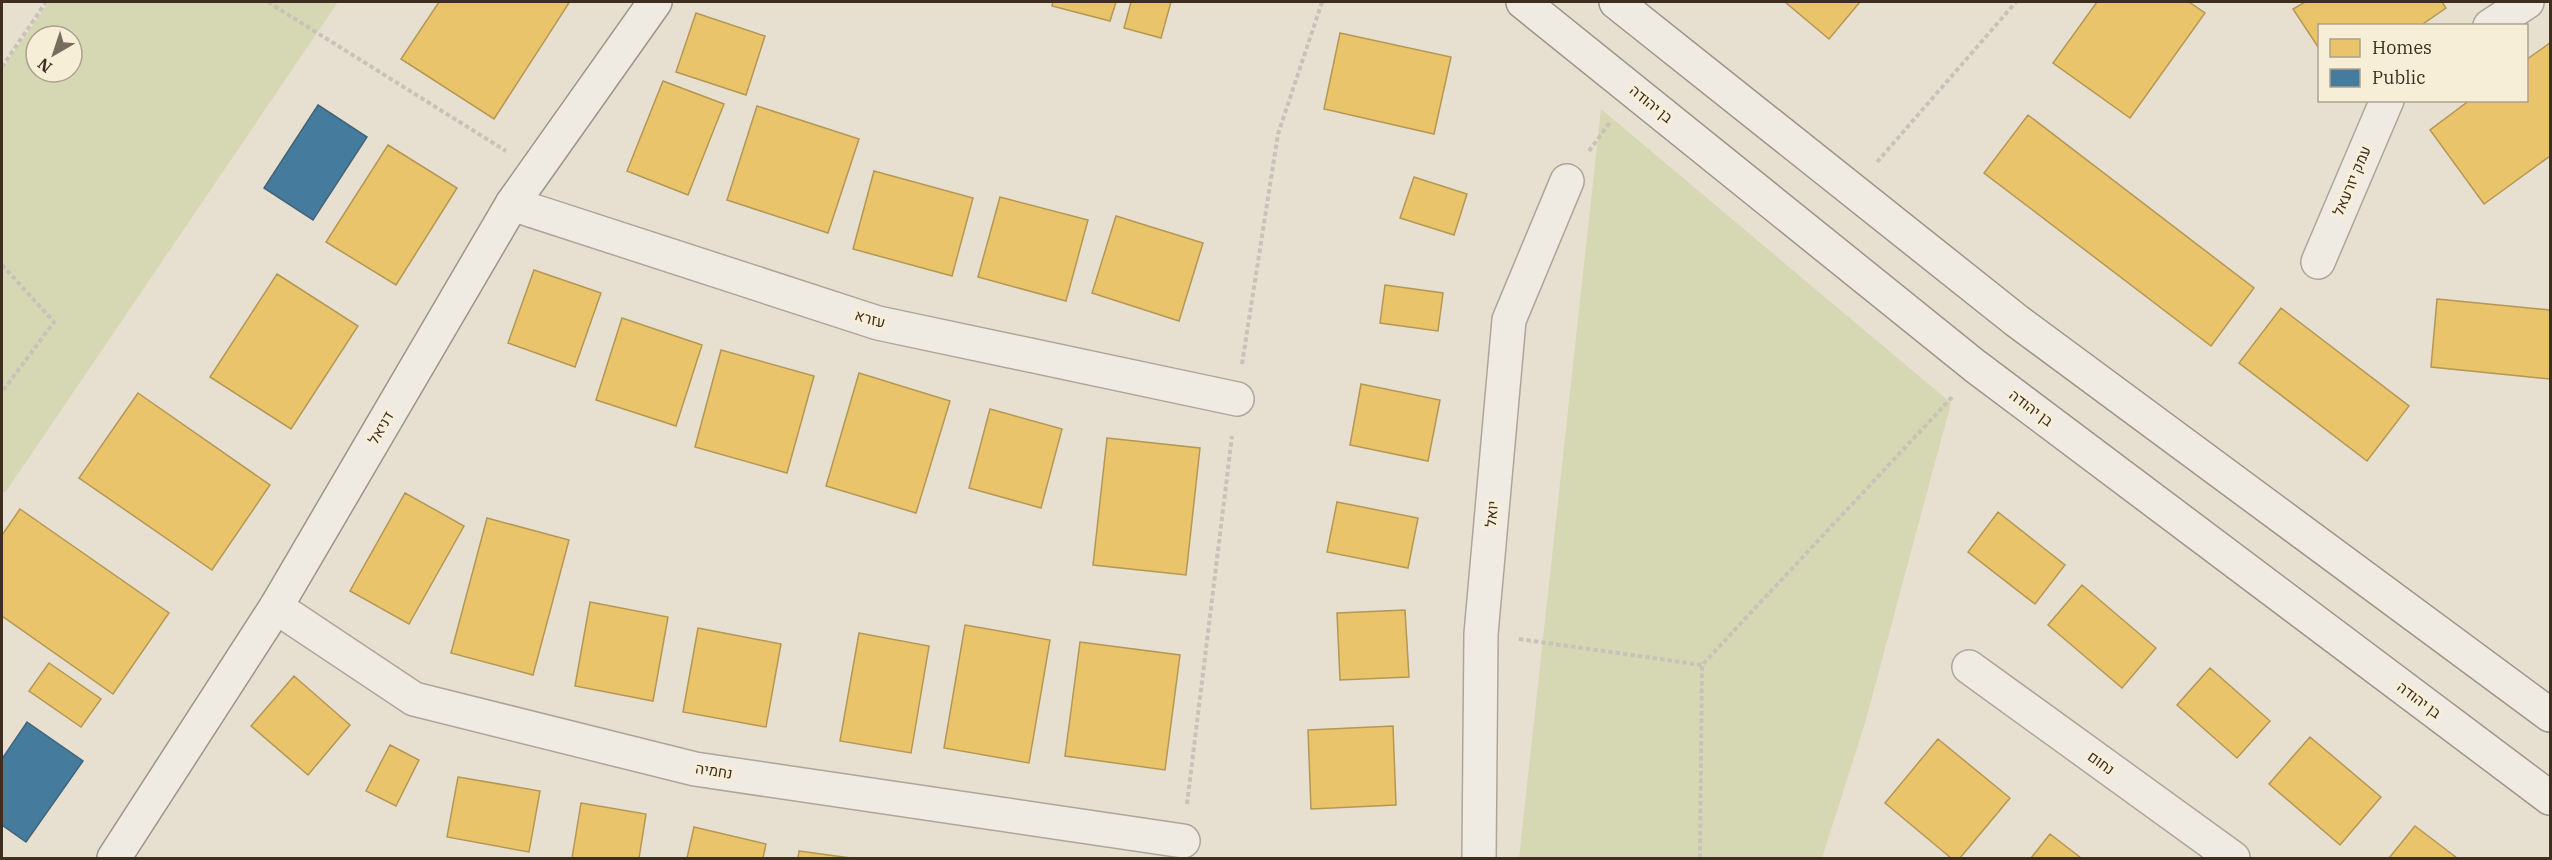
<svg xmlns="http://www.w3.org/2000/svg" width="2552" height="860" font-family="'IBM Plex Serif',Heebo,serif">
<rect width="100%" height="100%" fill="#e7e0d1"/>
<path fill="#d6d7b3" fill-rule="evenodd" d="M49,2H338L5,493L2,490V69ZM36,36H72V72H36Z
M1601,109L1951,403L1865,723L1822,858H1519Z"/>
<path fill="#e9c46a" stroke="#b59754" stroke-width="1.5" d="M439,2H566L569,3L494,119L401,59Z
M1053,2H1116L1110,21L1052,6Z
M1131,2H1171L1161,38L1124,28Z
M1785,2H1860L1829,39Z
M2097,2H2189L2205,13L2130,118L2053,63Z
M2305,2H2442L2446,8L2420,26H2320V50L2293,9Z
M696,13L765,36L746,95L676,72Z
M1340,33L1451,57L1434,134L1324,109Z
M2550,43V156L2484,204L2430,130L2470,100H2526V60Z
M663,81L724,104L688,195L627,171Z
M757,106L859,139L828,233L727,200Z
M2028,115L2254,288L2211,346L1984,173Z
M388,145L457,188L396,285L326,242Z
M874,171L973,198L952,276L853,249Z
M1414,177L1467,194L1454,235L1400,218Z
M1000,197L1088,220L1066,301L978,277Z
M1116,216L1203,243L1179,321L1092,293Z
M534,270L601,293L575,367L508,343Z
M277,274L358,326L291,429L210,377Z
M1385,285L1443,293L1438,331L1380,323Z
M2437,299L2550,310V379L2431,367Z
M2281,308L2409,406L2367,461L2239,363Z
M622,318L702,345L676,426L596,400Z
M721,350L814,376L787,473L695,447Z
M859,373L950,401L916,513L826,486Z
M1361,384L1440,400L1428,461L1350,445Z
M138,393L270,485L212,570L79,478Z
M990,409L1062,429L1041,508L969,488Z
M1107,438L1200,448L1186,575L1093,565Z
M405,493L464,526L409,624L350,591Z
M1337,502L1418,518L1408,568L1327,552Z
M20,509L169,613L113,694L2,616V535Z
M1998,512L2065,565L2035,604L1968,552Z
M487,518L569,540L533,675L451,653Z
M2082,585L2156,648L2122,688L2048,625Z
M590,602L668,617L653,701L575,686Z
M1405,610L1409,677L1340,680L1337,613Z
M965,625L1050,640L1029,763L944,748Z
M698,628L781,644L766,727L683,712Z
M859,633L929,646L911,753L840,741Z
M1080,642L1180,655L1165,770L1065,756Z
M49,663L101,699L81,727L29,691Z
M2210,668L2270,721L2237,758L2177,705Z
M294,676L350,725L308,775L251,726Z
M1393,726L1396,805L1311,809L1308,730Z
M2310,737L2381,797L2340,845L2269,784Z
M1938,739L2010,798L1960,858H1951L1885,803Z
M390,745L419,760L396,806L366,791Z
M458,777L540,791L529,852L447,837Z
M581,803L646,814L639,858H572Z
M2415,826L2457,858H2389Z
M694,827L766,844L763,858H687Z
M2050,834L2081,858H2031Z
M799,851L851,858H798Z"/>
<path fill="#457b9d" stroke="#436478" stroke-width="1.5" d="M318,105L367,137L313,220L264,188Z
M27,722L83,761L26,842L2,825V759Z"/>
<g fill="none" stroke-linecap="round" stroke-linejoin="round">
<defs>
<path id="street" d="M2490,26L2527,2
M512,204L878,323L1237,399
M2318,262L2387,100
M276,607L414,699L695,769L1183,841
M1969,667L2233,858
M1479,858L1481,634L1509,320L1567,181"/>
<path id="secondary" d="M1523,2L1975,366L2550,798
M1616,2L2017,321L2550,715
M114,858L276,607L512,204L655,2"/>
</defs>
<use href="#street" stroke="#ada599" stroke-width="36"/>
<use href="#secondary" stroke="#9c958a" stroke-width="36"/>
<path stroke="#c8c2b9" stroke-width="4" stroke-dasharray="4.5 3" stroke-linecap="butt" d="M268,2L506,151
M2,67L46,2
M1589,151L1611,121
M1877,162L2016,2
M2,265L54,322L2,392
M1242,364L1278,134L1322,2
M1519,639L1702,665
M1187,804L1232,436
M1700,858L1702,665L1954,395"/>
<use href="#street" stroke="#efebe3" stroke-width="33"/>
<use href="#secondary" stroke="#efebe3" stroke-width="33"/>
</g>
<g text-anchor="middle" stroke-width="6" stroke-linejoin="round" paint-order="stroke">
<g font-size="15" fill="#3d2e20" stroke="#f7eed8">
<text transform="translate(1651 104) rotate(39)" y="5">בן יהודה</text>
<text transform="translate(2352 181) rotate(-67)" y="5">עמק יזרעאל</text>
<text transform="translate(870 319) rotate(16)" y="5">עזרא</text>
<text transform="translate(2031 408) rotate(37)" y="5">בן יהודה</text>
<text transform="translate(381 428) rotate(-60)" y="5">דניאל</text>
<text transform="translate(1492 514) rotate(-85)" y="5">יואל</text>
<text transform="translate(2419 700) rotate(37)" y="5">בן יהודה</text>
<text transform="translate(2101 763) rotate(36)" y="5">נחום</text>
<text transform="translate(714 771) rotate(9)" y="5">נחמיה</text>
</g>
</g>
<rect width="2552" height="860" fill="none" stroke="#3d2e20" stroke-width="6"/>
<rect x="2318" y="24" width="210" height="78" fill="#f7eed8" stroke="#ada18e" stroke-width="1.5"/>
<rect x="2330" y="39" width="30" height="18" fill="#e9c46a" stroke="#ada18e" stroke-width="1.5"/>
<text x="2372" y="54" font-size="18" fill="#3d2e20">Homes</text>
<rect x="2330" y="69" width="30" height="18" fill="#457b9d" stroke="#ada18e" stroke-width="1.5"/>
<text x="2372" y="84" font-size="18" fill="#3d2e20">Public</text>
<g transform="translate(54 54) rotate(219)"><circle r="28" fill="#f7eed8" stroke="#ada18e" stroke-width="1.5"/>
<path d="M0-4.5L10 22L0 15L-10 22Z" fill="#786c5e"/>
<text y="-9" font-size="16" font-weight="bold" text-anchor="middle" fill="#3d2e20">N</text>
</g>
</svg>
